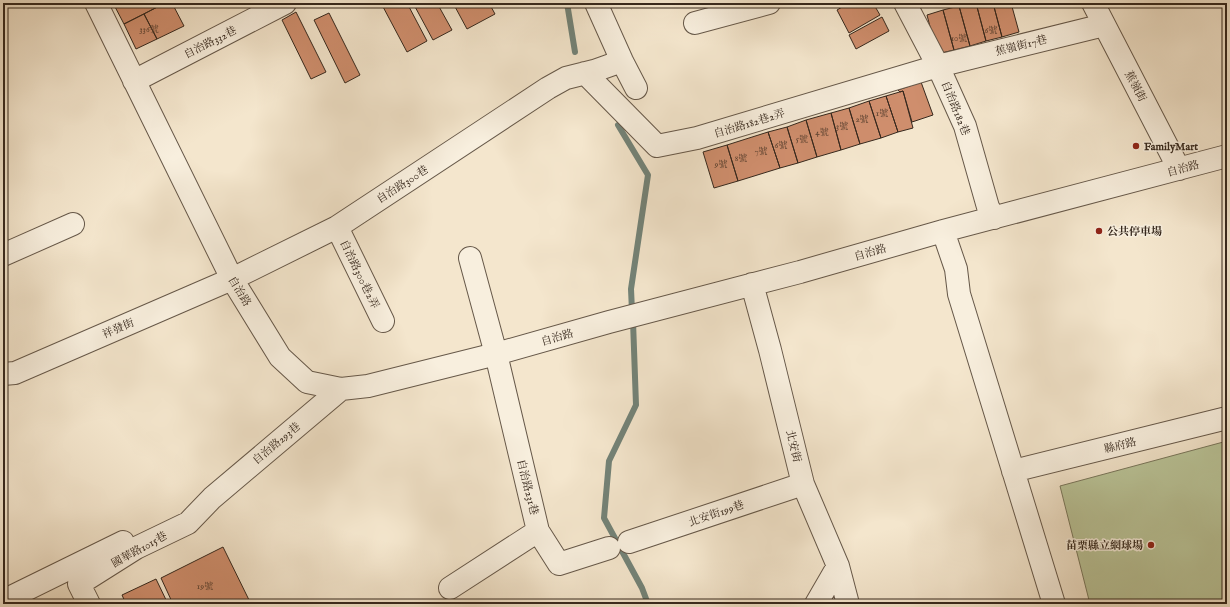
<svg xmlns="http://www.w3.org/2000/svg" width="1230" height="607" font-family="'IM FELL English','Noto Serif TC',serif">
<rect width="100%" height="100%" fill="#f4e6cd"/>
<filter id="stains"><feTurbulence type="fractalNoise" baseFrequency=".005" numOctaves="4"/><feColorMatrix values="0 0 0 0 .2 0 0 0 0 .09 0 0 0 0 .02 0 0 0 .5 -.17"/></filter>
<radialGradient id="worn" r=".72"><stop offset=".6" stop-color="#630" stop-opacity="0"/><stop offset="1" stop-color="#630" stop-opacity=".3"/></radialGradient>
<path fill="#bac599" stroke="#78765b" d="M1227,441V604H1090L1060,486Z"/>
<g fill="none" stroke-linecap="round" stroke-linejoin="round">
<path stroke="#738378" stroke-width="6" d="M567,3L575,52
M618,125L648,175L631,289L632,311
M633,321L636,405L609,461L604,518L642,588L648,604"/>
</g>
<path fill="#cf8e6d" stroke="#36281d" d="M113,3H165L124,24Z
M165,3H172L184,26L157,39L144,14Z
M381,3H407L427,41L407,52Z
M413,3H437L452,30L433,40Z
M453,3H489L495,14L467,29Z
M849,3H873L880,15L849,33L837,10Z
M971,3H976L986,41L970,46L959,6Z
M976,3H993L1002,37L986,41Z
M993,3H1011L1019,32L1002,37Z
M959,6L970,46L954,50L943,10Z
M943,10L954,50L937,54L927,15Z
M296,12L326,72L311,79L282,20Z
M329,13L360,75L345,83L314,20Z
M144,14L157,39L136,49L124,24Z
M882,17L889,31L856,49L849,35Z
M921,82L933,115L912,122L903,91L900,92L898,90Z
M903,91L913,128L898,132L886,96Z
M886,96L898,132L881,138L869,101Z
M869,101L881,138L860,144L849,108Z
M849,108L860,144L841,150L831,113Z
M831,113L841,150L817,157L806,120Z
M806,120L817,157L798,163L787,127Z
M787,127L798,163L780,168L768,132Z
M768,132L780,168L738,181L727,145Z
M727,145L738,181L714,188L703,152Z
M223,547L251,604H173L161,578Z
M156,579L168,604H126L122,595Z"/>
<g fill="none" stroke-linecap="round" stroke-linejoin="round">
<defs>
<path id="minor" d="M96,3L232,279L280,357L307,382L341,389L368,386L496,354L609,322L800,272L943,231L1227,156
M596,3L622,61L636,88
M905,3L938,66L965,126L988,207L994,218
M1093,3L1179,169
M695,23L769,3
M585,73L657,146L697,138L938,66L1104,25
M134,81L285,3
M337,227L383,321
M943,231L956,269L959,294L1054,604
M3,255L73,224
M470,258L496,354L538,531L559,564L609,548
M752,284L770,350L803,484L838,566L848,604
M3,374L15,373L232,279L337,227L548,88L566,78L594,71L622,61
M1013,471L1227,418
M629,542L803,484
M450,588L538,531
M3,601L123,542
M89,604L79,584L136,548L188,523L212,498L341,389
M816,604L838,566"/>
</defs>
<use href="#minor" stroke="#665849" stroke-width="24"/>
<use href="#minor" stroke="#f8efde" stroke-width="22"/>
</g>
<g fill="#8f2418" stroke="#f8efde" stroke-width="1.5">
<circle cx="1136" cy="146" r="4"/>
<circle cx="1099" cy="231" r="4"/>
<circle cx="1151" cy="545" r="4"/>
</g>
<g text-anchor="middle" stroke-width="3" stroke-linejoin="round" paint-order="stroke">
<g font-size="9" fill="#5c4231">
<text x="149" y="32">336號</text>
<text x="991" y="33">6號</text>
<text x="959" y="41">10號</text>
<text x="882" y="116">1號</text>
<text x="862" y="122">2號</text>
<text x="842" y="129">3號</text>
<text x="822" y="135">4號</text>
<text x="802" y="142">5號</text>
<text x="781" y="148">6號</text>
<text x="761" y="154">7號</text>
<text x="741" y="161">8號</text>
<text x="721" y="167">9號</text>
<text x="205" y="589">19號</text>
</g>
<g font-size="11" fill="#36281d" stroke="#f8efde">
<text transform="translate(210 42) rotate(-27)" y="4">自治路332巷</text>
<text transform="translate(1021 45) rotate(-14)" y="4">蕉嶺街17巷</text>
<text transform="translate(1136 86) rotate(62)" y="4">蕉嶺街</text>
<text transform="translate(956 108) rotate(68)" y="4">自治路182巷</text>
<text transform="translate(749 123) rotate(-17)" y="4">自治路182巷2弄</text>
<text transform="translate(1183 168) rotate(-15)" y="4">自治路</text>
<text transform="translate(402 184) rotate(-33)" y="4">自治路300巷</text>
<text transform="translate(870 252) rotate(-16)" y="4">自治路</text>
<text transform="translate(360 274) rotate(64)" y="4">自治路300巷2弄</text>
<text transform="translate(240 291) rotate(59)" y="4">自治路</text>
<text transform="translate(118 328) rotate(-23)" y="4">祥發街</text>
<text transform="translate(557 337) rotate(-16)" y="4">自治路</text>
<text transform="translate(276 443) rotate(-40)" y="4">自治路293巷</text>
<text transform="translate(1120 445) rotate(-14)" y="4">縣府路</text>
<text transform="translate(794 446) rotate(76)" y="4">北安街</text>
<text transform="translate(528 487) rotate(76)" y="4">自治路231巷</text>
<text transform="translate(716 513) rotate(-19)" y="4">北安街199巷</text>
<text transform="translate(139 549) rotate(-29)" y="4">國華路1015巷</text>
</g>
<g font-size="11" font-weight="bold" fill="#36281d" stroke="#f8efde" text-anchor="start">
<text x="1144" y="150">FamilyMart</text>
<text x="1107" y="235">公共停車場</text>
<text x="1143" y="549" text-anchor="end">苗栗縣立網球場</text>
</g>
</g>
<rect width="1230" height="607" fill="none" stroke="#f4e6cd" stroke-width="16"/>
<rect x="4" y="4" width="1222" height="599" fill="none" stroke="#36281d" stroke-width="2"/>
<rect x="8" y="8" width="1214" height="591" fill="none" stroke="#36281d"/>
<rect width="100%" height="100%" filter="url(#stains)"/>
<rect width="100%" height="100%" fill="url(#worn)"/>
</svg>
